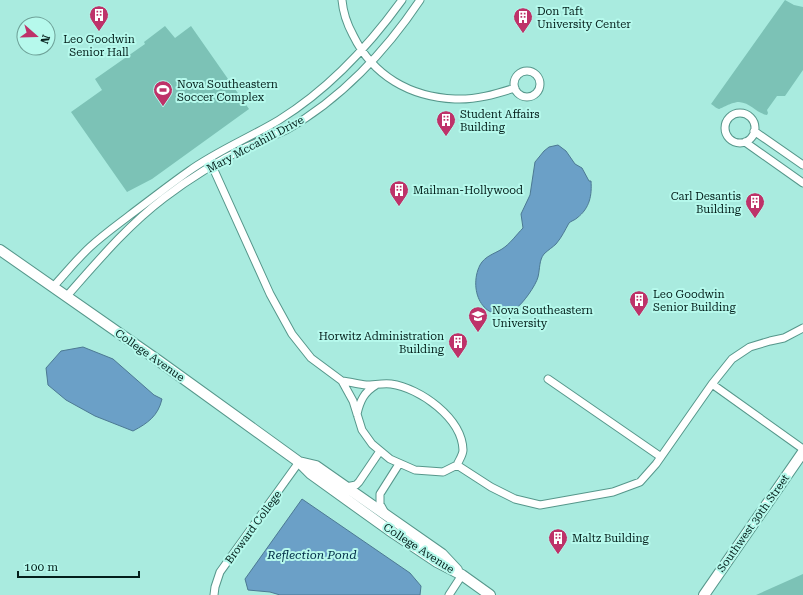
<svg xmlns="http://www.w3.org/2000/svg" width="803" height="595" font-family="'Roboto Serif',serif">
<rect width="100%" height="100%" fill="#a9ebdf"/>
<path fill="#7cc2b6" d="M785,0L794,5L803,7V70L785,96H777L767,110L768,113L767,115C756,113 751,103 739,102C732,102 720,109 719,109C717,109 713,105 711,104Z
M165,26L175,38L191,26L249,109L152,179L127,192L71,112L102,90L95,79L145,44L144,42Z
M803,574V595H756Z"/>
<path fill="#6ba0c7" stroke="#4c7993" d="M558,145L566,151L575,164L582,168L589,181H591C592,195 590,208 577,218C575,220 571,221 569,223C565,230 562,237 556,244C553,247 548,250 544,254C539,260 540,269 538,277C536,285 523,304 515,309C485,327 467,291 480,265C485,256 494,254 502,249C510,244 517,234 523,228L521,214L530,195L535,162L544,151L549,147Z
M83,347L113,359L154,395L162,399C158,416 148,423 133,431L95,416L66,400L48,385L46,368L61,351Z
M302,499L410,573L421,586L420,595H280L270,592L248,590L245,579Z"/>
<g fill="none" stroke-linecap="round" stroke-linejoin="round">
<defs>
<path id="street" d="M342,0C343,12 347,24 353,35C373,76 410,97 455,99C476,100 496,94 515,88
M514 84a13 13 0 1 1 26 0a13 13 0 1 1-26 0Z
M725 128a15 15 0 1 1 30 0a15 15 0 1 1-30 0Z
M754,131L803,165
M745,142L803,183
M209,159L270,294L292,334L311,358L342,381L353,401L362,430L372,444L390,459L415,470L443,472L457,465C459,460 463,455 463,450C462,418 420,388 391,384C383,383 374,385 366,385C358,384 350,382 342,381
M53,287C65,274 77,259 90,247C103,235 117,225 130,215C150,200 169,185 189,171C217,151 249,138 279,120C329,89 368,47 402,0
M66,297C97,262 127,226 164,198C190,178 218,161 247,147C260,141 273,136 286,130C340,100 386,51 420,0
M548,379L661,457
M712,384L803,449
M357,414C360,401 364,392 376,385
M457,465L491,487L515,499L540,505L613,492L640,482L656,464L712,384L732,359L750,347L770,341L784,338L803,328
M346,487L356,485L359,482L380,451
M385,513L380,504V494L399,464
M214,595L215,587L220,572L299,462
M449,595L462,575"/>
<path id="secondary" d="M0,250L159,361L299,462L311,474L389,530L437,562L462,575L490,595
M299,462L316,466L346,487L442,554L457,570
M704,595L803,452"/>
</defs>
<use href="#street" stroke="#56978b" stroke-width="9"/>
<use href="#secondary" stroke="#56978b" stroke-width="12"/>
<use href="#street" stroke="#fff" stroke-width="7"/>
<use href="#secondary" stroke="#fff" stroke-width="10"/>
</g>
<defs>
<symbol id="building-pin" viewBox="-11 -11 22 30"><path d="M0 17L-7.5 6A9.5 9.5 0 1 1 7.5 6Z" fill="#be3269" stroke="#b6f9ec"/><path d="M-4-6H4V6H1V3H-1V6H-4ZM-2.5-4.3h1.7v1.8h-1.7ZM.8-4.3h1.7v1.8H.8ZM-2.5-1h1.7V.8h-1.7ZM.8-1h1.7V.8H.8Z" fill="#fff"/></symbol>
<symbol id="stadium-pin" viewBox="-11 -11 22 30"><path d="M0 17L-7.5 6A9.5 9.5 0 1 1 7.5 6Z" fill="#be3269" stroke="#b6f9ec"/><path d="M0-5a6.5 5 0 1 0 0 10a6.5 5 0 1 0 0-10ZM-3.5-1.8h7v3.6h-7Z" fill="#fff"/></symbol>
<symbol id="university-pin" viewBox="-11 -11 22 30"><path d="M0 17L-7.5 6A9.5 9.5 0 1 1 7.5 6Z" fill="#be3269" stroke="#b6f9ec"/><path d="M0-5L7-2L0 1L-7-2ZM-4 1L0 2.5L4 1V4Q0 6-4 4Z" fill="#fff"/></symbol>
</defs>
<g fill-rule="evenodd">
<use href="#building-pin" x="88" y="4" width="22" height="30"/>
<use href="#building-pin" x="512" y="6" width="22" height="30"/>
<use href="#stadium-pin" x="152" y="79" width="22" height="30"/>
<use href="#building-pin" x="435" y="109" width="22" height="30"/>
<use href="#building-pin" x="388" y="179" width="22" height="30"/>
<use href="#building-pin" x="744" y="191" width="22" height="30"/>
<use href="#building-pin" x="628" y="289" width="22" height="30"/>
<use href="#university-pin" x="467" y="305" width="22" height="30"/>
<use href="#building-pin" x="447" y="331" width="22" height="30"/>
<use href="#building-pin" x="547" y="527" width="22" height="30"/>
</g>
<g text-anchor="middle" stroke-width="4" stroke-linejoin="round" paint-order="stroke">
<g font-size="11" fill="#031e1a" stroke="#b6f9ec" text-anchor="start">
<text x="537" y="15">Don Taft<tspan x="537" dy="13">University Center</tspan></text>
<text x="99" y="43" text-anchor="middle">Leo Goodwin<tspan x="99" dy="13">Senior Hall</tspan></text>
<text x="177" y="88">Nova Southeastern<tspan x="177" dy="13">Soccer Complex</tspan></text>
<text x="460" y="118">Student Affairs<tspan x="460" dy="13">Building</tspan></text>
<text x="413" y="194">Mailman-Hollywood</text>
<text x="741" y="200" text-anchor="end">Carl Desantis<tspan x="741" dy="13">Building</tspan></text>
<text x="653" y="298">Leo Goodwin<tspan x="653" dy="13">Senior Building</tspan></text>
<text x="492" y="314">Nova Southeastern<tspan x="492" dy="13">University</tspan></text>
<text x="444" y="340" text-anchor="end">Horwitz Administration<tspan x="444" dy="13">Building</tspan></text>
<text x="572" y="542">Maltz Building</text>
</g>
<g font-size="11" fill="#031e1a" stroke="#b6f9ec">
<text transform="translate(255 144) rotate(-28)" y="4">Mary Mccahill Drive</text>
<text transform="translate(150 355) rotate(35)" y="4">College Avenue</text>
<text transform="translate(753 523) rotate(-55)" y="4">Southwest 30th Street</text>
<text transform="translate(253 527) rotate(-54)" y="4">Broward College</text>
<text transform="translate(419 548) rotate(33)" y="4">College Avenue</text>
</g>
<g font-size="12" font-style="italic" fill="#002c47" stroke="#b6f9ec">
<text x="312" y="559">Reflection Pond</text>
</g>
</g>
<g transform="translate(36 36) rotate(110)"><circle r="19" fill="#b6f9ec" stroke="#6ea198"/>
<path d="M0-3L7 15L0 10L-7 15Z" fill="#be3269"/>
<text y="-6" font-size="11" font-weight="bold" text-anchor="middle" fill="#031e1a">N</text>
</g>
<path d="M18 571v6h121v-6" fill="none" stroke="#031e1a" stroke-width="2"/>
<text x="24" y="571" font-size="12" fill="#031e1a" stroke="#b6f9ec" stroke-width="3" paint-order="stroke">100 m</text>
</svg>
